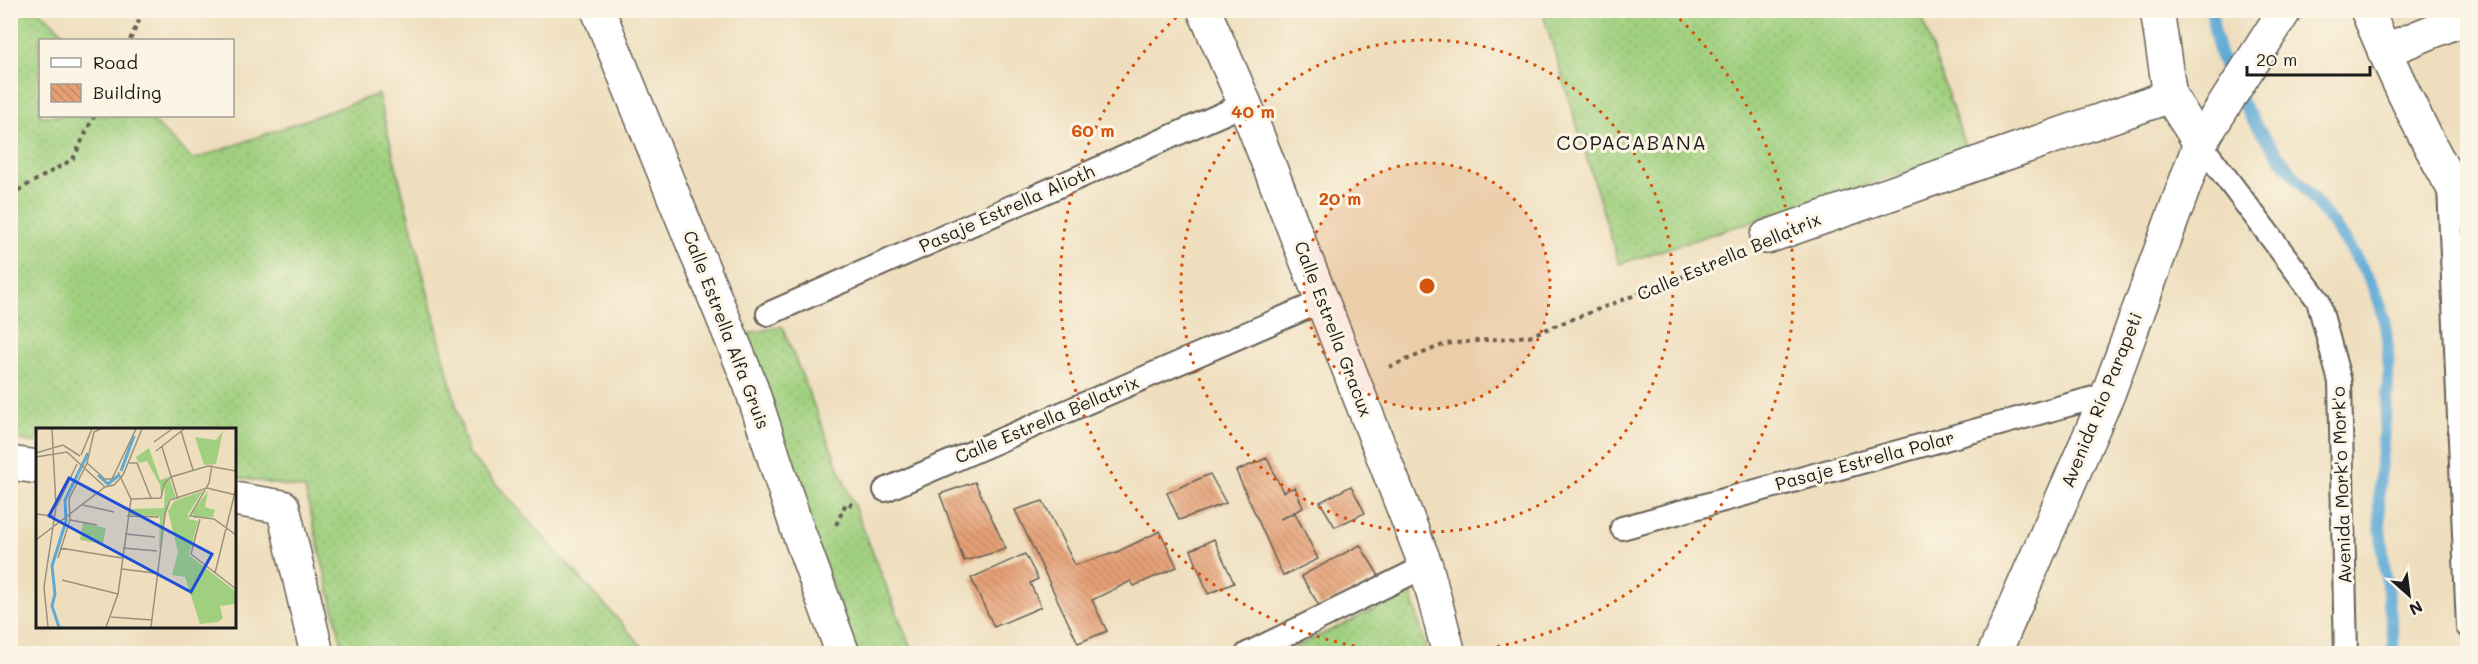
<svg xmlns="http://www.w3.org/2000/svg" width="2478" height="664" font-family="Mali,sans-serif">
<defs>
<pattern id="grass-dots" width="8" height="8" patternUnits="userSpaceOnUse" patternTransform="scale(1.5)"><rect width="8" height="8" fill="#a0d07f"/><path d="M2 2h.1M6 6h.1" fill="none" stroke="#89b26d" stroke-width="1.8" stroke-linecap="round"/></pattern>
<pattern id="building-back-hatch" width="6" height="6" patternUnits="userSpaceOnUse" patternTransform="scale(1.5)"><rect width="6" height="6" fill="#e49f74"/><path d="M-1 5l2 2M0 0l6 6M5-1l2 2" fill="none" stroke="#c38864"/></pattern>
</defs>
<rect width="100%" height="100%" fill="#fcf5e5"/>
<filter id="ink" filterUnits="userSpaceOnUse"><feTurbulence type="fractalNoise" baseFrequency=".0167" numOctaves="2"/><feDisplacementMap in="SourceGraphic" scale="12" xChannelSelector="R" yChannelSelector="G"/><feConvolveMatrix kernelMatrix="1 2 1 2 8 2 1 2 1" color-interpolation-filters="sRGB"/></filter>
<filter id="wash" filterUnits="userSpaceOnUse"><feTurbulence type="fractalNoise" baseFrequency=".008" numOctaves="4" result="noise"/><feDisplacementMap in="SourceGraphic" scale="24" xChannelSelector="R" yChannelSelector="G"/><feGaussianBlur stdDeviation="1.35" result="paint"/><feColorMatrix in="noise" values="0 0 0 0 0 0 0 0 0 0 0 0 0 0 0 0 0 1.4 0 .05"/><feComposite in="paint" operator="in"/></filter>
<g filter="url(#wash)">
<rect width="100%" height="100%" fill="#eedebd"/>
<path fill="url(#grass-dots)" stroke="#5e764e" stroke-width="1.5" d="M1562,10L1920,11L1967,152L1619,264L1544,17Z
M10,11H40L71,40H40V116H147L193,160L378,94L468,453L648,653H344L305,489L234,477V430H38L37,443L11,438Z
M782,326L913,653H858L738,336Z
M1411,592L1427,653H1283Z"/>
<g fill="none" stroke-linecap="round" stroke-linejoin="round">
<path stroke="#5ca9d5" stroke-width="12" d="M2212,10C2216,108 2311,182 2358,261C2364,271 2372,282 2376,293C2402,358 2379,432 2379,500C2379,551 2392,602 2394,654"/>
</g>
<g id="blocks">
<path fill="url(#building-back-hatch)" d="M1267,458L1283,492L1295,487L1303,508L1280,519L1295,513L1318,559L1283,576L1236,471Z
M1210,474L1226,503L1179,520L1167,493Z
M975,482L1006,549L964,561L940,494Z
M1351,486L1365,513L1335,527L1320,502Z
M1043,501L1075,565L1117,552L1160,531L1177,567L1134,586L1131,581L1092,600L1107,631L1078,643L1015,510Z
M1214,539L1234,583L1208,594L1191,550Z
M1360,545L1379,576L1320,607L1301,576Z
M1025,554L1038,579L1030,583L1041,607L994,627L971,578Z"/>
</g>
</g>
<g filter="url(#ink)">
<use href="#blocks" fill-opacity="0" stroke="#666054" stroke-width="1.5"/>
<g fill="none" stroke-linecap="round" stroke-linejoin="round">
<defs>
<path id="lane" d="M2200,143L2318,300L2340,382L2346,654
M2449,186L2468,627
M768,314L1245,104
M885,490L1322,301
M1622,528L2108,394
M1247,654L1426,566"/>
<path id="street" d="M598,10L750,384L796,525L843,654
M1204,10L1245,104L1426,566L1449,654
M2157,10L2170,96L2200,143
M2384,51L2468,17
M1767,237L2170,96
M10,463L38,467
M234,499L283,507L317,654
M1994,654L2108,394L2200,143L2285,10"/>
<path id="secondary" d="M2367,10C2396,80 2429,148 2468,213"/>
</defs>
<use href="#lane" stroke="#666054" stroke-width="26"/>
<use href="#street" stroke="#666054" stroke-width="36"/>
<use href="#secondary" stroke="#666054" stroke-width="36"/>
<path stroke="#666054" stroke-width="4" stroke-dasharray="4.5 4.5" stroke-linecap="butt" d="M130,40L144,10
M10,195L73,159L94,116
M1389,367L1445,344L1529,336L1736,256
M836,525L846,503L856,506"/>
<use href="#lane" stroke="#fff" stroke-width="22"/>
<use href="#street" stroke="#fff" stroke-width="33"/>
<use href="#secondary" stroke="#fff" stroke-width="33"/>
</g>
</g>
<circle cx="1427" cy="286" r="123" fill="#d4530e" fill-opacity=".12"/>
<g fill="none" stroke="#d4530e" stroke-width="3" stroke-dasharray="3 6">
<circle cx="1427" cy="286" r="123"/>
<circle cx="1427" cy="286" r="246"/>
<path d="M1408 653A368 368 0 0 1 1181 13M1673 13A368 368 0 0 1 1446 653"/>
</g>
<g text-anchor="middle" stroke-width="6" stroke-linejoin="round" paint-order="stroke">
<g font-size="18" fill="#1c1c1c" stroke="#fcf5e5">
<text transform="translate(1007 209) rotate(-24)" y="6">Pasaje Estrella Alioth</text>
<text transform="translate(1729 257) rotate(-23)" y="6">Calle Estrella Bellatrix</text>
<text transform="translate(1333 329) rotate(69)" y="6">Calle Estrella Gracux</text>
<text transform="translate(726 330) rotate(69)" y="6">Calle Estrella Alfa Gruis</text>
<text transform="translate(2102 400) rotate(-68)" y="6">Avenida Río Parapeti</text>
<text transform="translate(1047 420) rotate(-23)" y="6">Calle Estrella Bellatrix</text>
<text transform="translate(1865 461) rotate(-15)" y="6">Pasaje Estrella Polar</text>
<text transform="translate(2342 485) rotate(-92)" y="6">Avenida Mork'o Mork'o</text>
</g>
<g font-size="20" letter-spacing="1.5" fill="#1c1c1c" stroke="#fcf5e5">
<text x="1632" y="150">COPACABANA</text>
</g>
</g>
<g transform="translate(36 428)">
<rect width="200" height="200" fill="#eedebd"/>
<path d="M187,3L180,36L168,37L159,9L180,12ZM113,20L124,52L133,49L125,68L124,57L111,33L103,35L100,29ZM134,52L140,70L133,71L123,122L124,88L92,87L94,81L128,80L129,56ZM167,63L152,86L153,91L162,93L153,127L199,163V176L184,178L187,190L182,194L164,196L149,149L136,147L142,124L132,83L138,73ZM172,63L169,79L179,82L177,89L158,90L156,84ZM47,95L70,100L67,116L44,112Z" fill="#a0d07f"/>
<path fill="none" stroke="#5ca9d5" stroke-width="3" d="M85,43L98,8M62,47L72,56L83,47M23,199L16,178L19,166L16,138L30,93L29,72L52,25"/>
<path fill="none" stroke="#9a907d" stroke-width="1.5" d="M145,3L157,42M118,14L136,1M126,19L142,71M120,23L148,1M0,25L27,17L44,28M45,27L56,1M0,29L31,24L69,59M51,35L69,51H76L100,1M93,35H101L115,70M176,37L173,55L154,88L178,91L200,107M95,71L125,70L128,56L135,49L172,38L200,43M47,77L78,84M21,78L41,36M0,86L19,88M91,88L123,89M164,91L155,126L200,161M34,92L61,97M89,106L119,109M0,112L69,59L78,57L87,47L106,1M24,120L86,130M87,120L121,123M22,130L34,92L33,71L51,35L58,4L64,1M86,141L118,145M179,145L200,60M26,152L82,166M75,189L116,192M12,199L8,159L20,79L16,1M70,199L82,166L95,71L82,44M115,199L129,86L134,72L171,60L200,67"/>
<path fill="#1d4ed8" fill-opacity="0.15" stroke="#1d4ed8" stroke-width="3" d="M33,50L176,126L155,164L13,88Z"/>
<rect width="200" height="200" fill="none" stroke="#1c1c1c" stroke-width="3"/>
</g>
<circle cx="1427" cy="286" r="9" fill="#d4530e" stroke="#fcf5e5" stroke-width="3"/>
<g font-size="18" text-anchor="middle" font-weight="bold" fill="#d4530e" stroke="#fcf5e5" stroke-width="6" stroke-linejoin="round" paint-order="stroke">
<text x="1253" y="118">40 m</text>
<text x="1093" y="137">60 m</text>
<text x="1340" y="205">20 m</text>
</g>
<rect width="2478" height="664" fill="none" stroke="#fcf5e5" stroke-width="36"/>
<rect x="39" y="39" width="195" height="78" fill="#fcf5e5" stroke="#a29e95" stroke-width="1.5"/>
<rect x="51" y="58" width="30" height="9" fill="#ffffff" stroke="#a29e95" stroke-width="1.5"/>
<text x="93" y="69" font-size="18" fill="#1c1c1c">Road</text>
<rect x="51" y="84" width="30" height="18" fill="url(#building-back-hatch)" stroke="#a29e95" stroke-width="1.5"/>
<text x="93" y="99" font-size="18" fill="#1c1c1c">Building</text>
<g transform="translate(2409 595) rotate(152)" stroke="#fcf5e5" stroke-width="4.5" paint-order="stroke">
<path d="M0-4.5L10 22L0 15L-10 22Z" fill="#1c1c1c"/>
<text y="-9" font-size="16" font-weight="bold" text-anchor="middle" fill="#1c1c1c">N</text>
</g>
<path d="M2247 66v9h123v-9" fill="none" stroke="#1c1c1c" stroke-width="3"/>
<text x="2256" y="66" font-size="18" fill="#1c1c1c" stroke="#fcf5e5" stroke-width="4.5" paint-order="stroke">20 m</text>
</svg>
